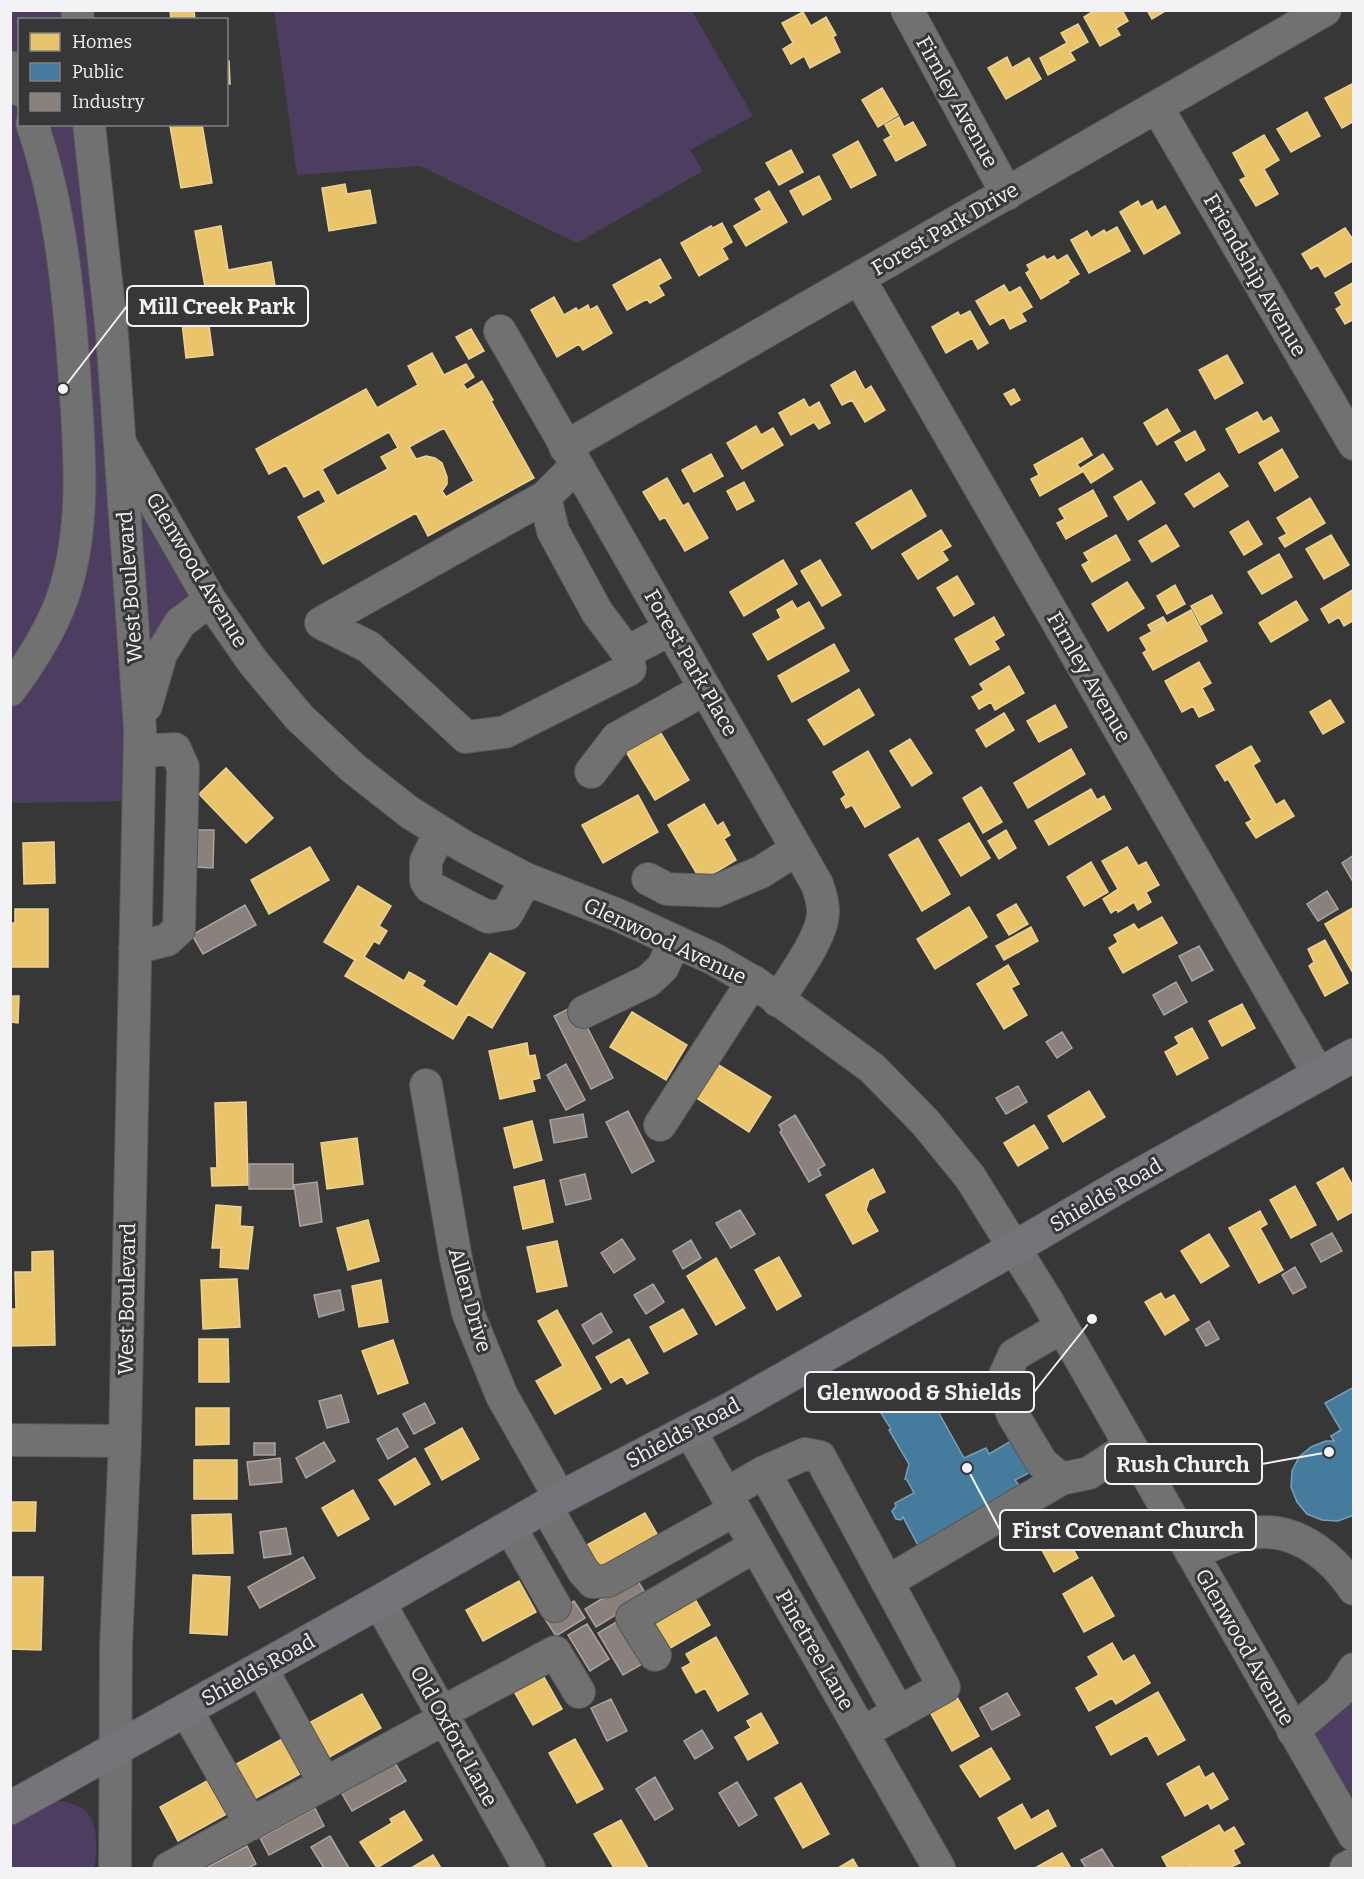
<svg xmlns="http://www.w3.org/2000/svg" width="1364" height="1879" font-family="Bitter,serif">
<rect width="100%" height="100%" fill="#373737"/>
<path fill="#4d3d61" d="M10,11H77L78,19L20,20V124L89,125L121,443L210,600L161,654L139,801L11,803Z
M274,11H692L753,116L690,150L703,171L577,243L420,166L297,175Z
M1353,1669L1354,1829L1293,1731Z
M59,1801C101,1806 97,1834 95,1868H11L10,1825L49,1803Z"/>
<path fill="#e9c46a" stroke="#ecd293" stroke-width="1.5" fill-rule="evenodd" d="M170,10H194L195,20H171Z
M1095,10H1122L1128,21L1116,28L1120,35L1100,46L1084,17Z
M1147,10H1167L1152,19Z
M803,12L811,26L826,17L836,35L833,37L840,52L810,68L804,56L791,64L783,49L793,43L782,23Z
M1078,24L1088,42L1070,52L1075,60L1048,75L1040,58L1067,43L1061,33Z
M1007,57L1012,68L1029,58L1041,79L1006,99L988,68Z
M226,61H229L230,84H226Z
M1354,83V121L1342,128L1325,98Z
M882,88L898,115L878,127L862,100Z
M1307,112L1320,136L1291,152L1277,129Z
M899,117L904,127L913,122L926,145L896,161L884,140L891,136L885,125Z
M180,124H202L212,183L181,188L170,126Z
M1264,135L1279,160L1264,169L1278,194L1256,206L1240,180L1246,177L1233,153Z
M858,141L876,175L851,188L833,155Z
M791,150L803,172L779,185L766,163Z
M819,176L831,199L803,215L790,191Z
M345,184L347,194L370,190L376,223L329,231L322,188Z
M769,191L787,222L746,246L734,226L762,210L755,199Z
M1138,201L1141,207L1152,201L1157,211L1165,206L1180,233L1144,254L1120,212Z
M722,223L732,242L722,248L728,259L699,276L681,243L711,226L713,228Z
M221,226L228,270L271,262L275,286L221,296L220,289L206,292L195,231Z
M1117,227L1130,251L1089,273L1071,240L1087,231L1091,238L1104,230L1106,233Z
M1345,228L1354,241V260L1325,277L1318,265L1311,269L1302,254Z
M1067,255L1079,274L1068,280L1069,282L1041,299L1026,273L1030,270L1027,265L1044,256L1047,260L1054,256L1057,261Z
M660,259L671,278L658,285L664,295L650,303L647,299L627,310L613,285Z
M1354,282V319L1345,324L1336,309L1342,305L1335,293Z
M1004,285L1009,293L1020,287L1032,307L1021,313L1026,321L1010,329L1004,317L990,325L976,301Z
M554,297L564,315L576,308L578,311L588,305L590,310L597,306L612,333L583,350L579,344L557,357L531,310Z
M207,311L213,355L186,358L181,314Z
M970,311L988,343L978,349L972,338L946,353L932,327L958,312L960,316Z
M471,329L484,351L469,359L456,337Z
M432,353L444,375L466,364L474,377L463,384L467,390L482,381L493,400L491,401L534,478L428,536L416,513L323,564L298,517L326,502L319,489L304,497L286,465L269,474L256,449L366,389L377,408L418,385L408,366ZM444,428L474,481L446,497L442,491L447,484V477L442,463L435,458L426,456L416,459L409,447ZM389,432L398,448L381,457L388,469L337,496L322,469Z
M1227,355L1243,383L1215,399L1199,370Z
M855,371L865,390L871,386L885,410L865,422L852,400L842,405L831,385Z
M1014,389L1020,400L1011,405L1004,394Z
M804,399L809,408L819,402L830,423L819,429L814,422L791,435L779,413Z
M1167,409L1180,431L1157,445L1144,423Z
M1257,412L1263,422L1271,417L1279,431L1239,453L1226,429Z
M756,426L761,435L773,428L783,445L742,469L727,443Z
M1195,431L1205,450L1186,461L1175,442Z
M1082,438L1092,455L1077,464L1082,472L1040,496L1031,479L1039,475L1034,465Z
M1282,449L1298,477L1275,491L1259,463Z
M711,454L723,476L694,492L682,470Z
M1103,454L1113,469L1091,483L1081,468Z
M1219,473L1228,486L1194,507L1185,494Z
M667,478L683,506L688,503L708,538L685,551L665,517L660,520L643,492Z
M1141,481L1155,503L1128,520L1114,497Z
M744,482L754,501L737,510L727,491Z
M911,490L926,516L872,549L856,523Z
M1093,490L1107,516L1066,539L1057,523L1065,519L1059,509Z
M1310,498L1325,523L1285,547L1279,538L1287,534L1277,518Z
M1248,521L1262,544L1244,555L1230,532Z
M1166,525L1179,546L1152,562L1139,541Z
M941,530L951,546L942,551L948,560L918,579L902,554Z
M1116,535L1130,560L1092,582L1082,565L1089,561L1084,553Z
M1331,535L1349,565L1324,579L1306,549Z
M1279,554L1292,577L1262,594L1248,572Z
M783,560L797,584L744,616L730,592Z
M820,560L841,595L822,606L801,571Z
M957,576L974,604L954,616L937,588Z
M1127,582L1144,608L1108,631L1092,604Z
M1175,585L1185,604L1167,614L1157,596Z
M1354,589V620L1344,626L1339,617L1329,623L1321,609Z
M1212,595L1222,613L1201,625L1191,606Z
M792,601L797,609L809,602L824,628L768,660L753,634L781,618L777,610Z
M1296,601L1308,620L1271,642L1259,623Z
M1191,610L1207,641L1153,670L1143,653L1147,650L1140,638Z
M994,617L1004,635L994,641L999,649L970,665L955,639Z
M1163,617L1166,622L1151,630L1148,625Z
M834,644L849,671L792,702L778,676Z
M1199,662L1211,683L1202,688L1214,710L1199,717L1193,706L1182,712L1165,681Z
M1009,666L1024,693L995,710L991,702L979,709L972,697L984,690L980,684Z
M859,689L874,715L824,745L808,720Z
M1330,700L1344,722L1323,734L1310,712Z
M1055,705L1067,727L1039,742L1027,721Z
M1004,713L1014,730L986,747L976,730Z
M656,725L689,780L655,800L622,745Z
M910,739L932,773L912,786L890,751Z
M1251,746L1260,761L1253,765L1276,805L1284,800L1294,816L1256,838L1246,823L1252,820L1228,779L1225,781L1216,766Z
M1071,749L1085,774L1028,808L1014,783Z
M868,751L900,807L865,827L852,805L846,808L841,799L846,795L833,772Z
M226,768L273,818L246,843L199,794Z
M981,787L1002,822L983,833L963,798Z
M1091,789L1097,800L1104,796L1111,809L1049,845L1035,821Z
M638,795L658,832L603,863L582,825Z
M704,804L717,826L723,822L730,835L724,839L736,860L701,881L668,825Z
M969,823L990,858L961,876L939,840Z
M1006,830L1016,848L999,859L988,841Z
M918,838L950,894L922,911L889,855Z
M54,842L55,883L24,884L23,843Z
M310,847L329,880L269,914L251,880Z
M1127,847L1138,866L1146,862L1159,885L1146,892L1151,902L1138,910L1134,902L1118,912L1117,909L1111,913L1103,899L1118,889L1102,861Z
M1091,862L1108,892L1084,906L1067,877Z
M358,886L391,906L379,926L387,931L379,944L374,941L364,957L404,981L409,972L425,981L422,986L457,1007L490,953L525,973L492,1028L468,1014L453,1039L345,976L355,960L324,942Z
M1016,904L1028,924L1009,935L997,915Z
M969,907L987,937L935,969L917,939Z
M1354,907V973H1353L1325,924Z
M15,909H48V967H10V923H15Z
M1162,917L1177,943L1123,973L1109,948L1118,942L1114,935L1134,924L1138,930Z
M1031,927L1038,941L1004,960L996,946Z
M1325,940L1348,983L1325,996L1309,966L1314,962L1308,949Z
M1008,965L1019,984L1011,988L1027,1015L1004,1029L977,984Z
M10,996H19L18,1023L11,1022L10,1039Z
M1242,1004L1255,1028L1222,1046L1209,1021Z
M632,1012L687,1045L666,1080L610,1047Z
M1192,1028L1208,1058L1177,1075L1165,1052L1179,1044L1175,1037Z
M527,1043L529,1056L535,1055L540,1078L532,1080L535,1091L500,1099L489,1051Z
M717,1064L771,1097L749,1132L695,1097Z
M1089,1091L1105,1117L1063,1142L1048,1116Z
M246,1102L248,1185L212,1186L211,1168H217L215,1103Z
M532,1121L542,1160L514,1168L504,1128Z
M1034,1125L1048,1148L1018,1166L1004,1143Z
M357,1138L363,1184L327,1189L321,1143Z
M1343,1168L1354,1188V1211L1338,1220L1317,1183Z
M873,1169L885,1192L869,1200L866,1210L878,1231L853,1244L826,1195Z
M544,1180L553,1222L523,1229L514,1187Z
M1295,1186L1316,1225L1291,1238L1270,1200Z
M216,1205L241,1207L240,1226L253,1227L248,1269L220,1267L221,1248H212Z
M1260,1211L1267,1224L1260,1228L1283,1270L1259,1283L1229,1228Z
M368,1220L379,1261L348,1270L337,1228Z
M1209,1234L1229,1266L1201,1283L1181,1251Z
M557,1241L567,1286L537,1292L527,1247Z
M53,1251L55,1345L10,1346V1309H16L15,1272H32V1252Z
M779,1257L801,1296L777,1310L755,1270Z
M716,1258L745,1308L716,1325L687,1276Z
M237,1279L240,1327L203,1329L201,1280Z
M381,1280L388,1322L359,1327L352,1286Z
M1161,1293L1165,1300L1174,1295L1189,1320L1165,1335L1145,1302Z
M683,1309L697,1334L664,1352L650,1327Z
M557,1310L601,1389L555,1414L536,1381L563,1366L538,1321Z
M199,1339H228L229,1382H199Z
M629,1339L648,1373L627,1384L622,1376L611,1383L596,1357Z
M393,1340L408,1383L378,1394L362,1351Z
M196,1408H229V1444L196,1445Z
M462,1428L479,1459L442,1480L425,1449Z
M415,1458L430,1484L395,1505L379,1480Z
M194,1460H237V1499H194Z
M353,1490L369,1519L338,1536L322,1508Z
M10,1502H36L35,1531H10Z
M645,1513L661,1541L601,1574L585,1546Z
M231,1514L233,1553L193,1554L192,1515Z
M1054,1515L1078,1558L1054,1572L1038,1543L1031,1547L1022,1532Z
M193,1575L230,1577L227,1635L190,1633Z
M10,1577H43L41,1650L10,1649Z
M1092,1577L1114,1616L1084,1632L1063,1594Z
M519,1581L536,1612L483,1641L466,1610Z
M691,1592L710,1625L667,1650L648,1617Z
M716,1637L748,1694L718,1711L705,1688L696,1693L682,1668L691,1663L686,1654Z
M1112,1643L1123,1662L1134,1655L1150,1683L1116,1704L1112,1698L1089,1711L1076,1688L1099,1675L1088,1657Z
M540,1670L562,1709L533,1725L511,1686Z
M1158,1692L1185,1740L1158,1755L1147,1735L1111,1755L1096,1727Z
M362,1694L381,1728L326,1759L307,1724Z
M957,1697L979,1736L952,1751L930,1712Z
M761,1713L778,1743L748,1760L735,1737L751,1728L747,1721Z
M284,1738L302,1773L247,1803L229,1768Z
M575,1739L603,1789L577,1803L549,1753Z
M991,1748L1010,1779L980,1797L960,1766Z
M1199,1766L1205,1778L1213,1773L1228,1799L1211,1809L1208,1803L1185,1816L1167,1784Z
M216,1776L234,1810L178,1841L160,1807Z
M801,1783L829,1834L803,1848L775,1798Z
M1022,1804L1031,1820L1048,1810L1056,1826L1015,1849L998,1818Z
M404,1811L422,1840L377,1868L360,1842L392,1823L390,1819Z
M621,1820L648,1868H614L594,1834Z
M1219,1825L1224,1833L1234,1827L1244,1844L1233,1850L1240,1863L1229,1868H1194L1192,1866L1188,1868H1168L1162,1857Z
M1062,1853L1071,1868H1035Z
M433,1855L441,1868H411Z
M853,1859L858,1868H838Z"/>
<path fill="#457b9d" stroke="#799fb7" stroke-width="1.5" d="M1354,1387V1515L1338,1521L1322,1520L1307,1514L1297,1502L1291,1487L1292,1471L1299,1457L1311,1447L1326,1441H1334L1331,1436L1341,1430L1325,1403Z
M919,1390L925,1401L931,1399L964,1458L986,1448L989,1454L1011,1441L1029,1473L1015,1480L1021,1488L922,1553L903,1517L901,1520L896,1519L892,1511L896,1506L895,1503L914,1493L907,1480L905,1479L909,1464L889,1430L891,1429L881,1413Z"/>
<path fill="#8a817c" stroke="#aaa3a0" stroke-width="1.5" d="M195,830H214L213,868L194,867Z
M1354,855V879L1352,880L1342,863Z
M1327,891L1338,909L1318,921L1307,904Z
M245,905L256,925L203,954L192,935Z
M1199,946L1213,970L1192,981L1179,956Z
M1176,982L1187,1002L1164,1015L1153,995Z
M576,1005L613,1078L591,1089L554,1016Z
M1062,1032L1072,1048L1057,1058L1046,1042Z
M566,1064L585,1100L566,1110L547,1075Z
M1018,1086L1027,1102L1006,1114L996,1098Z
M628,1111L654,1161L632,1173L606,1122Z
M583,1114L587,1137L554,1143L550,1120Z
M795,1115L825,1165L818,1169L821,1175L809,1182L780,1132L782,1130L779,1125Z
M249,1164H293V1189H249Z
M585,1174L591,1199L566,1205L560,1180Z
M317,1182L322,1222L300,1226L294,1185Z
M740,1210L755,1234L731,1248L716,1223Z
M1332,1233L1342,1251L1321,1262L1311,1244Z
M622,1239L635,1259L614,1273L601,1253Z
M691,1240L701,1258L683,1269L673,1251Z
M1295,1267L1306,1287L1293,1294L1282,1275Z
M653,1284L664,1302L646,1314L634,1295Z
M340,1290L344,1310L319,1317L314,1295Z
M601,1313L612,1332L593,1344L582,1325Z
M1209,1321L1219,1339L1206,1346L1196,1329Z
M341,1395L349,1422L327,1428L319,1401Z
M425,1403L435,1423L414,1434L403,1414Z
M397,1428L408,1447L388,1459L377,1439Z
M324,1442L335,1461L306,1478L296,1458Z
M254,1443H275V1455H254Z
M280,1458L282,1482L250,1485L247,1462Z
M286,1528L291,1554L264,1558L260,1532Z
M303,1557L315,1578L260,1608L248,1587Z
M636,1578L647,1596L596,1627L585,1609Z
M574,1601L585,1618L556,1636L545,1619Z
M618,1621L644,1663L623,1675L598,1633Z
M587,1624L609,1659L590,1671L568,1635Z
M1007,1693L1020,1715L992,1730L980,1708Z
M611,1699L627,1731L607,1741L591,1708Z
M702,1730L713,1748L695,1759L684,1741Z
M395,1763L406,1781L352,1811L341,1792Z
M655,1777L673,1809L655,1820L636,1789Z
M737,1782L757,1815L739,1826L719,1793Z
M315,1808L324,1826L269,1855L260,1838Z
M330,1836L349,1868H324L311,1847Z
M247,1846L256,1864L248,1868H206Z
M1102,1849L1114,1868H1086L1081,1860Z"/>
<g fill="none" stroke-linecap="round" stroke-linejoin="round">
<defs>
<path id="minor" d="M77,10L78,20
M907,10L1007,194
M10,67L20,90
M1157,107L1354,444
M89,124L112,335L140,730L125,1441L116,1646L115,1868
M859,278L1319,1075
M500,331L817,884C821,896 825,908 822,921C816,946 791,978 778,1001
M120,443L210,600L253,662L299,717L353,768L409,812L463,846L526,879L618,915L714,959L757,984L872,1068L925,1122L970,1177L1046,1299L1354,1835
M565,447L1325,10
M576,466L545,497L321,623L369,647L466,737L505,732L630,669L627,652L671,629
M545,497L553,531L597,612L627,652
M10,690C31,662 50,632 62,599C86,531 80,454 75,383C69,296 61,207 32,124
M146,706L161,654L180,623L210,600
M591,772L617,738L705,689
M440,832L426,861V881L430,887L488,917L507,914L526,879
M648,879L667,889L716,891L761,872L797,849
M135,948L167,940L179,929L183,767L175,749L140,751
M584,1012L648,981L663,967L674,941
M426,1085L456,1259L468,1313L502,1396L560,1498
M660,1125L753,981
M1062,1327L1014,1355L1001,1384L1013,1415L1042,1463L1061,1479L1089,1473L1130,1446
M690,1431L939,1868
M10,1440L125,1441
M764,1472L899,1713
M726,1494L764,1472L805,1454L820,1457L944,1687L862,1733
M546,1507L583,1571L593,1582L608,1581L735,1510
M510,1527L555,1606
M1192,1554C1214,1544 1238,1532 1263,1532C1301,1531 1334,1559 1354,1589
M887,1582L1061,1479
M379,1602L529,1868
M655,1655L632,1618L755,1546
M261,1668L325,1784
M186,1710L251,1824
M441,1713L555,1652L579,1692
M1293,1731L1340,1691L1354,1669
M169,1868L444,1719
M1346,1868L1354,1864"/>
<path id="major" d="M10,1808L379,1602L560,1498L734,1407L1014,1248L1125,1183L1354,1055"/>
</defs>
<use href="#minor" stroke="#555556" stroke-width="34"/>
<use href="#major" stroke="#555556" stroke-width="35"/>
<use href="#minor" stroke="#717171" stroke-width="32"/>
<use href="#major" stroke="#76737a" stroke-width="33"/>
</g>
<g text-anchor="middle" stroke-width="6" stroke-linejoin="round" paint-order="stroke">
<g font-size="21" fill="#f3f2f4" stroke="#373638">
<text transform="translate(957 102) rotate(61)" y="7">Firnley Avenue</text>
<text transform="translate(945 229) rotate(-30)" y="7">Forest Park Drive</text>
<text transform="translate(1255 275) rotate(60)" y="7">Friendship Avenue</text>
<text transform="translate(197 570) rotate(59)" y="7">Glenwood Avenue</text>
<text transform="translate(130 587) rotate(-94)" y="7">West Boulevard</text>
<text transform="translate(691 663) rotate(60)" y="7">Forest Park Place</text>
<text transform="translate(1089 677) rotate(60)" y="7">Firnley Avenue</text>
<text transform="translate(665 941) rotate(25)" y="7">Glenwood Avenue</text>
<text transform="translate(1106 1195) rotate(-30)" y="7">Shields Road</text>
<text transform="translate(127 1299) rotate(-89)" y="7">West Boulevard</text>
<text transform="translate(470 1300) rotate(74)" y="7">Allen Drive</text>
<text transform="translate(683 1433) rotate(-28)" y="7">Shields Road</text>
<text transform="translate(1245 1647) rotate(60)" y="7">Glenwood Avenue</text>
<text transform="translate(815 1650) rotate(60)" y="7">Pinetree Lane</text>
<text transform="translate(258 1670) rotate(-29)" y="7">Shields Road</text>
<text transform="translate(454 1736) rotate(61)" y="7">Old Oxford Lane</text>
</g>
</g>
<path fill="none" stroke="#f3f2f4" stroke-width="2" d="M63 389L127 306M1092 1319L1034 1392M1329 1452L1262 1464M967 1468L1000 1530"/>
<g fill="#f3f2f4" stroke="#373638" stroke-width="2">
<circle cx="63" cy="389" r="6"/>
<circle cx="1092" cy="1319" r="6"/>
<circle cx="1329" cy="1452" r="6"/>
<circle cx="967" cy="1468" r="6"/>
</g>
<g fill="#373638" stroke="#f3f2f4" stroke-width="2">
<rect x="127" y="286" width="181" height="40" rx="6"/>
<rect x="805" y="1372" width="229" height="40" rx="6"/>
<rect x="1105" y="1444" width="157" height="40" rx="6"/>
<rect x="1000" y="1510" width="256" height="40" rx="6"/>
</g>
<g font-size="22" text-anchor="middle" font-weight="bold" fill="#f3f2f4">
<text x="217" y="314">Mill Creek Park</text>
<text x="919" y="1400">Glenwood &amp; Shields</text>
<text x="1183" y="1472">Rush Church</text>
<text x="1128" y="1538">First Covenant Church</text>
</g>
<rect width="1364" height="1879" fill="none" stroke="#f3f2f4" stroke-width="24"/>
<rect x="18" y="18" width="210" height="108" fill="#373638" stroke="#828183" stroke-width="1.5"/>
<rect x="30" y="33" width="30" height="18" fill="#e9c46a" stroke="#828183" stroke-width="1.5"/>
<text x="72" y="48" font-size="18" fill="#f3f2f4">Homes</text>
<rect x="30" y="63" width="30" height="18" fill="#457b9d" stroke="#828183" stroke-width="1.5"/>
<text x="72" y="78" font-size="18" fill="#f3f2f4">Public</text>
<rect x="30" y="93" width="30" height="18" fill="#8a817c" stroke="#828183" stroke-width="1.5"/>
<text x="72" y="108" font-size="18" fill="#f3f2f4">Industry</text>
</svg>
